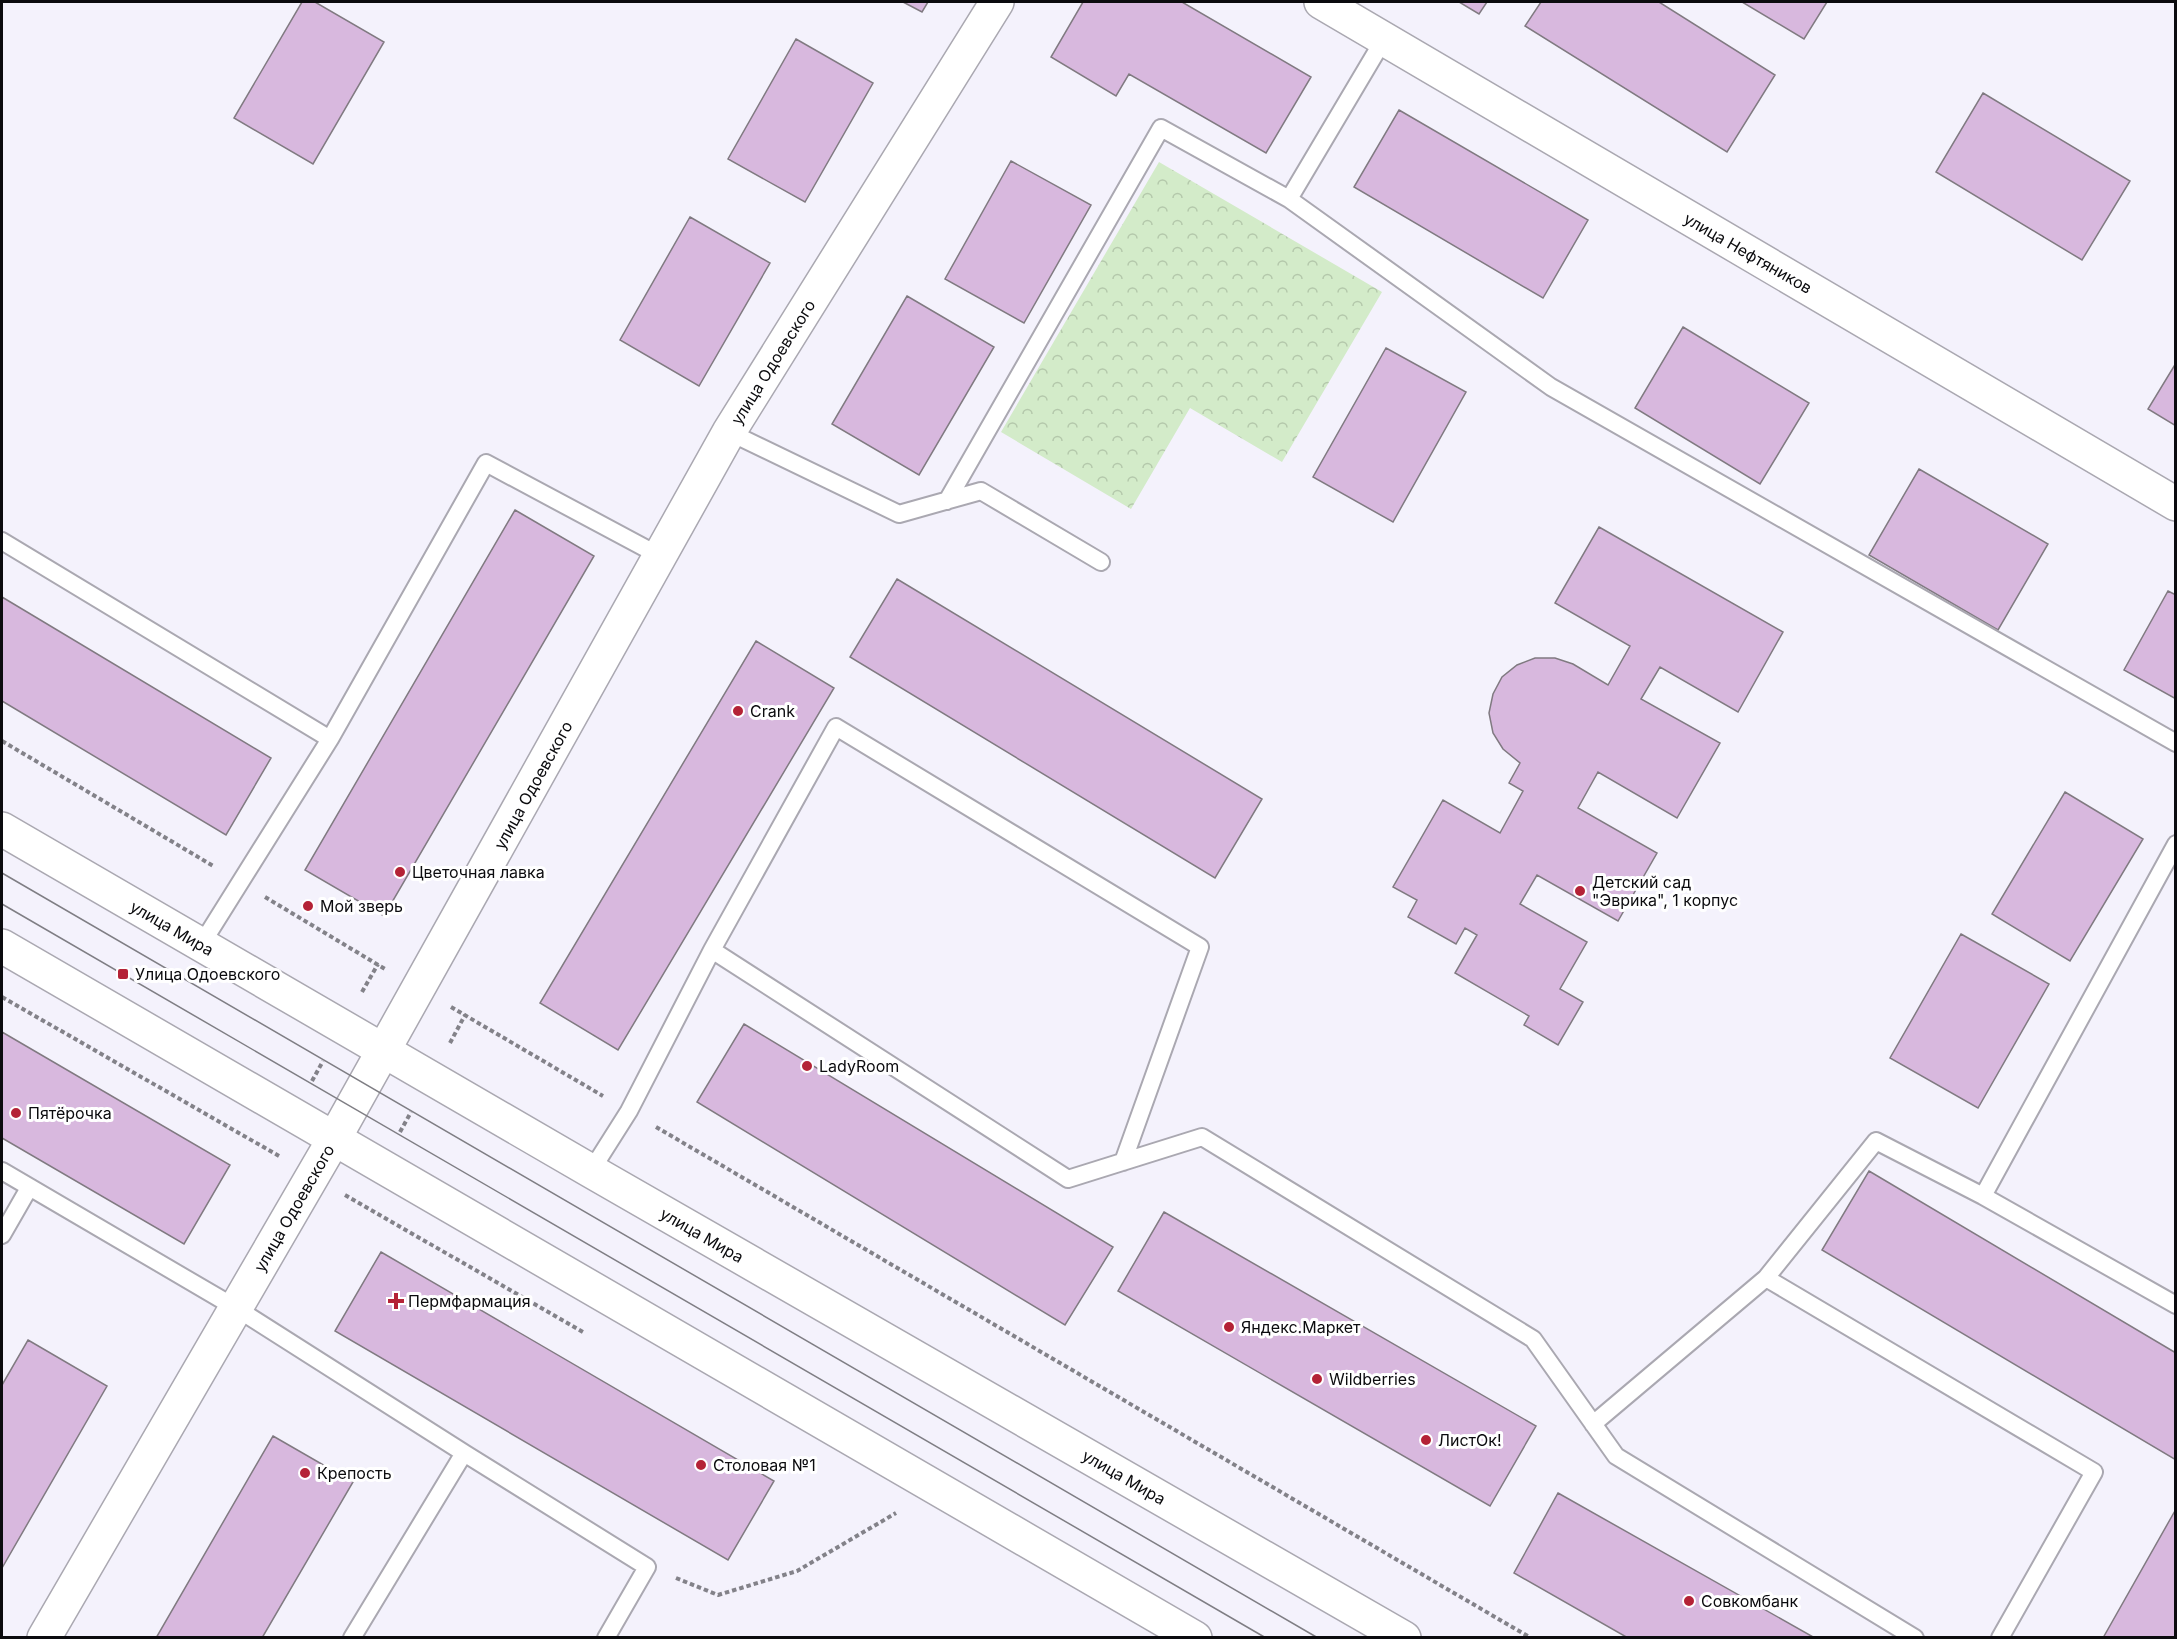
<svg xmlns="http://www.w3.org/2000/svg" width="2177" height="1639" font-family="Inter,sans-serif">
<defs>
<pattern id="forest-crowns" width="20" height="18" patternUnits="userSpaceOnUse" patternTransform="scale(1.5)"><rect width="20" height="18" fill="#d3ebc9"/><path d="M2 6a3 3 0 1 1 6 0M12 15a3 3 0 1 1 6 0" fill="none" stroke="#b4c8ab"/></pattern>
</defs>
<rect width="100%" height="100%" fill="#f4f2fc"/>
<path fill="url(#forest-crowns)" d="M1159,162L1382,292L1282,462L1190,408L1131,509L1001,432Z"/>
<path fill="#d8b8de" stroke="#807a81" stroke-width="1.5" d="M302,2H315L384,42L313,164L234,118Z
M903,2H928L922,12Z
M1083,2H1182L1311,77L1266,153L1129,74L1116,96L1051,57Z
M1459,2H1487L1479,14Z
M1541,2H1659L1775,75L1727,152L1525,26Z
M1742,2H1827L1804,39Z
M796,39L873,83L805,202L728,159Z
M1983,93L2130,181L2082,260L1936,172Z
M1399,110L1588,220L1543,298L1354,187Z
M1011,161L1091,205L1024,323L945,279Z
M690,217L770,263L699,386L620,340Z
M907,296L994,347L919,475L832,424Z
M1683,327L1809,403L1760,484L1635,408Z
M1386,348L1466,392L1393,522L1313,477Z
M2176,363V426L2148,409Z
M1919,469L2048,544L1998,630L1869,555Z
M515,510L594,556L384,916L305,870Z
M1599,527L1783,632L1738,712L1660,667L1641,699L1720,743L1677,818L1598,772L1578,808L1657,853L1618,921L1537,875L1520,904L1587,942L1560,989L1583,1002L1558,1045L1524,1025L1529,1016L1455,973L1477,935L1465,928L1456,944L1408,917L1417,900L1393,887L1443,800L1500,833L1523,791L1509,783L1520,763L1503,749L1493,733L1489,713L1493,694L1502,677L1517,665L1535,658H1555L1573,664L1608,685L1630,646L1555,603Z
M897,579L1262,799L1215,878L850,657Z
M2168,591L2176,595V699L2124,670Z
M2,597L271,758L226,835L2,701Z
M756,641L834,688L618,1050L540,1003Z
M2065,792L2143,839L2070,961L1992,914Z
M1961,934L2049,984L1978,1108L1890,1058Z
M744,1024L1113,1247L1065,1325L697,1102Z
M2,1032L230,1165L184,1244L2,1138Z
M1869,1171L2176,1353V1460L1822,1250Z
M1164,1212L1536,1426L1490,1506L1118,1291Z
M381,1252L774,1481L728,1560L335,1331Z
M28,1340L107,1386L2,1568V1385Z
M273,1436L353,1482L262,1638H156Z
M1558,1493L1815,1638H1628L1514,1573Z
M2176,1509V1638H2103Z"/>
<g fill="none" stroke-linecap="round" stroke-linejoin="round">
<defs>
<path id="lane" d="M1384,39L1289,199L1551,387L2176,743
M729,432L899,514L981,491L1101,562
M947,501L1161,128L1289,199
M2,541L330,739L201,945
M330,739L486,463L660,556
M712,950L836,727L1200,947L1123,1162
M2,1171L236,1308L464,1453L352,1638
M591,1171L629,1111L712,950L1068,1179L1202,1137L1533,1339L1616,1456L1915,1638
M1983,1196L2176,844
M2,1235L29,1188
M1766,1278L1876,1141L1983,1196L2176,1305
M1593,1424L1766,1278L2094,1472L2000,1638
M464,1453L647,1567L606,1638"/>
<path id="street" d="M1321,2L2176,504
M44,1638L334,1139"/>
<path id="secondary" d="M2,829L591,1171L1404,1638
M2,946L1195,1638
M334,1139L729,432L997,2"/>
</defs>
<use href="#lane" stroke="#aaa8b1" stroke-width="20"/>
<use href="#street" stroke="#aaa8b1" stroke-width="36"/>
<use href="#secondary" stroke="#aaa8b1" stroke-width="36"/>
<path stroke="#838289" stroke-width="4" stroke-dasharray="4.5 3" stroke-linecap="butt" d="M2,741L215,867
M265,897L385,969
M362,992L378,964
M2,997L279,1156
M451,1007L603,1096
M450,1043L465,1015
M312,1081L323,1061
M656,1127L1531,1638
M400,1132L411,1112
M345,1195L583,1332
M676,1578L718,1595L797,1571L896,1513"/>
<use href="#lane" stroke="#fff" stroke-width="16"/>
<use href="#street" stroke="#fff" stroke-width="33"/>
<use href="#secondary" stroke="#fff" stroke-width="33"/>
<path stroke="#7f7e84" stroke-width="1.5" d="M2,873L1318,1638
M2,904L1266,1638"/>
</g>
<g fill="#b42236" stroke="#fff" stroke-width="2">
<circle cx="738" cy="711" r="6"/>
<circle cx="400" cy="872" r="6"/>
<circle cx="1580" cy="891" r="6"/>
<circle cx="308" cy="906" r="6"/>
<rect x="117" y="968" width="12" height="12" rx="3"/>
<circle cx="807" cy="1066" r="6"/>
<circle cx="16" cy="1113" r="6"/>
<path d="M393 1292h6v6h6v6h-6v6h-6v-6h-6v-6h6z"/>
<circle cx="1229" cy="1327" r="6"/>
<circle cx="1317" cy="1379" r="6"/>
<circle cx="1426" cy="1440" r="6"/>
<circle cx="701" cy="1465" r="6"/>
<circle cx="305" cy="1473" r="6"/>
<circle cx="1689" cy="1601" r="6"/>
</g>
<g text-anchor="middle" stroke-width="6" stroke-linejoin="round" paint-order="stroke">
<g font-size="16" fill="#0b0b0e" stroke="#fff">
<text transform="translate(1748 253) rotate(30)" y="6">улица Нефтяников</text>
<text transform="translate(773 362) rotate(-58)" y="6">улица Одоевского</text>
<text transform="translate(533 785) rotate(-61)" y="6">улица Одоевского</text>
<text transform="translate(172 928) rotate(30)" y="6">улица Мира</text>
<text transform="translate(294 1208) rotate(-60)" y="6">улица Одоевского</text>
<text transform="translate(702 1235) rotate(30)" y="6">улица Мира</text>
<text transform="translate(1124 1477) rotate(30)" y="6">улица Мира</text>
</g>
<g font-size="16" fill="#0b0b0e" stroke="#fff" text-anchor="start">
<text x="750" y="717">Crank</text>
<text x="412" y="878">Цветочная лавка</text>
<text x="1592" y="888">Детский сад<tspan x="1592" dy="18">"Эврика", 1 корпус</tspan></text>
<text x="320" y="912">Мой зверь</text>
<text x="135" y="980">Улица Одоевского</text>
<text x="819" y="1072">LadyRoom</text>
<text x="28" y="1119">Пятёрочка</text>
<text x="408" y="1307">Пермфармация</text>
<text x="1241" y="1333">Яндекс.Маркет</text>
<text x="1329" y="1385">Wildberries</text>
<text x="1438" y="1446">ЛистОк!</text>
<text x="713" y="1471">Столовая №1</text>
<text x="317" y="1479">Крепость</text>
<text x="1701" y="1607">Совкомбанк</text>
</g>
</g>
<rect width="2177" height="1639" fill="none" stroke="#0b0b0e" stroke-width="6"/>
</svg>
